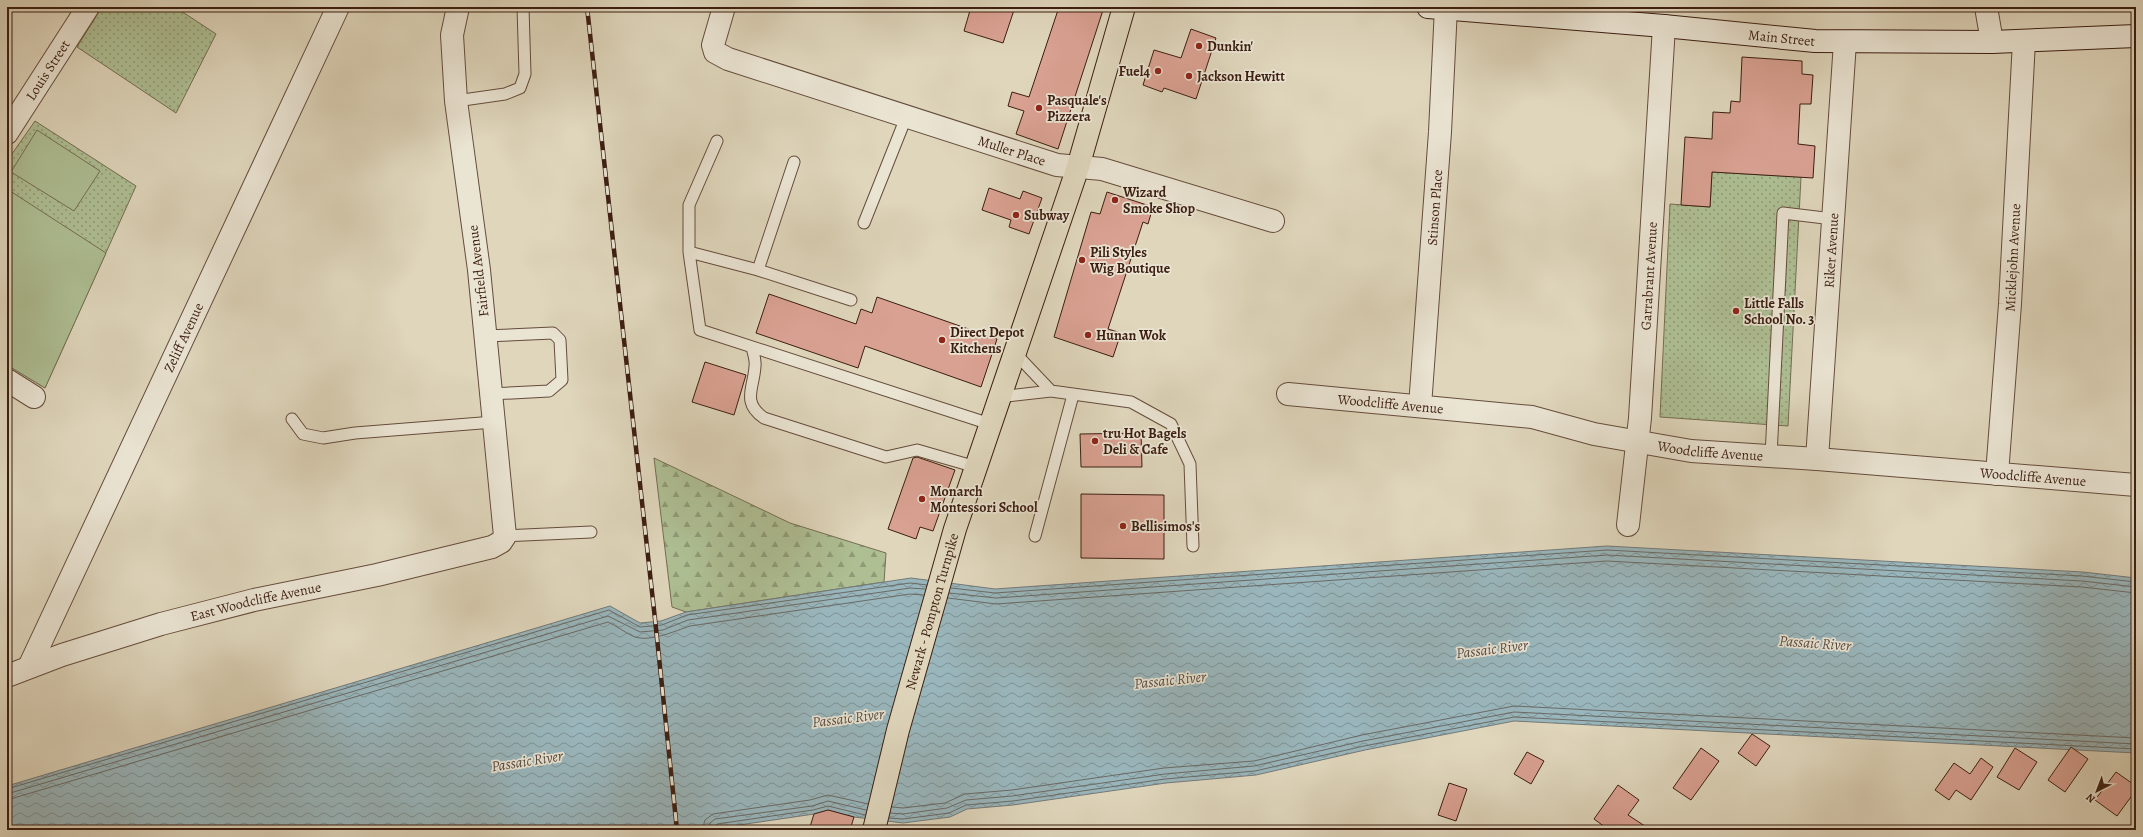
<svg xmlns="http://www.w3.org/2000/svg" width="2143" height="837" font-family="Alegreya,serif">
<defs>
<pattern id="grass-dots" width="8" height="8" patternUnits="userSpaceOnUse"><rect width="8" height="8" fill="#aebf94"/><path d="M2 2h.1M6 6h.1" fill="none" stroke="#8f9b77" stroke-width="1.8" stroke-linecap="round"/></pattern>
<pattern id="forest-firs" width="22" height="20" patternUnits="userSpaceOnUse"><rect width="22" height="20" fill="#aebf94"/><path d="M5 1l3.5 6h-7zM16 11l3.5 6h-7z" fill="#8f9b77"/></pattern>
<pattern id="water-waves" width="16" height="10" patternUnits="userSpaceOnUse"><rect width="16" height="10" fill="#99b6bc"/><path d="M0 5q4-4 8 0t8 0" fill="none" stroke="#7e9397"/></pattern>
</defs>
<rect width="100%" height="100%" fill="#dfd6bc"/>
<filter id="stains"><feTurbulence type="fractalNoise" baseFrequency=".005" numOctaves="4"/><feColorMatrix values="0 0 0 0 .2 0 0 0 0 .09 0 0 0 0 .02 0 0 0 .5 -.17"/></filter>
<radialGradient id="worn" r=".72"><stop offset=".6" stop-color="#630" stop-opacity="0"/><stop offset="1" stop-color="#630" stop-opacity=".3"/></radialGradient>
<path fill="url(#grass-dots)" stroke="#756e52" d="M102,7H175L216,34L176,113L77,47Z
M35,121L136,186L45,388L7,365V161Z
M1712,172L1801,177L1788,426L1660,417L1670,204L1710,207Z"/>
<path fill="url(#forest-firs)" stroke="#756e52" d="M654,458L790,523L886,553L884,582L686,612L672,607Z"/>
<path fill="#aebf94" stroke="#756e52" d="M37,130L100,171L74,211L11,172Z
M7,189L106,253L45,388L7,365Z"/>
<path fill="url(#water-waves)" stroke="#747978" d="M1607,546L2083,572L2136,578V753L1514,721L1365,750L1256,775L1166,783L1013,805L967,809L950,817L903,823L854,817L828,810L814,814L705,830H7V786L610,606L640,623L661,621L686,612L911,578L995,589Z"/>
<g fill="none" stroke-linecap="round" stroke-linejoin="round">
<path stroke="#6a6a66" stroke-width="1" d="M951,588L995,593L1607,550L2082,576L2136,582
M949,593L996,598L1607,555L2082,581L2136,587
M948,598L996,604L1607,561L2082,587L2136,593
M7,789L609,610L640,627L662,625L687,615L910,583L927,585
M7,794L608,616L640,632L663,630L688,620L910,588L925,589
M7,800L608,622C617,626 625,633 635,637C651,642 675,631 690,626L910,594L924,595
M892,807L903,808L945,803L965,794L1012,790L1164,768L1254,761L1362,735L1514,706L2136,738
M890,813L903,814L947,808L966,800L1012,796L1165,774L1254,766L1363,741L1514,712L2136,744
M889,818L903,819L949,813L966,805L1013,801L1165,779L1255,771L1364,746L1514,717L2136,749
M702,830L705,820L713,814L810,800L828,795L868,804
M708,830L710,823L715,819L812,806L828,801L866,810
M713,830L717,824L813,810L828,806L865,815"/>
</g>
<path fill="#d9a192" stroke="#3c1e11" d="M971,7H1015L1003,43L964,31Z
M1059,7H1104L1058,149L1016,134L1024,111L1008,106L1012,92L1029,97Z
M1191,29L1216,38L1196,99L1164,88L1162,92L1143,85L1154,50L1181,58Z
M1742,57L1802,61V74L1813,75L1811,104H1800L1798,144L1815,146L1813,178L1712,172L1710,207L1681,205L1685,137L1712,139L1713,112L1730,113L1731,101L1740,102Z
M989,188L1020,199L1023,191L1042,198L1029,234L1009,227L1011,220L982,210Z
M1107,192L1153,207L1148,224L1143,222L1108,329L1121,333L1113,357L1054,337L1091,212L1100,214Z
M769,294L856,324L861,309L872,313L877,297L997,339L981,387L865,346L858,368L756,333Z
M705,362L746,375L734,415L692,402Z
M1141,433L1142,467H1081L1080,434Z
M917,457L955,470L933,531L920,527L916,539L888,529L913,458Z
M1081,494L1164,495V559L1081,558Z
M1752,734L1770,746L1756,766L1738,753Z
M2071,747L2088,759L2065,792L2048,780Z
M1701,748L1719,761L1691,800L1673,788Z
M2015,748L2037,762L2019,790L1997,777Z
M1527,752L1544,761L1531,784L1514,774Z
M1981,758L1993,767L1971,800L1956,790L1949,800L1935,790L1954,763L1970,774Z
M2116,772L2136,786V790L2117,816L2095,800Z
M1449,783L1467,789L1456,821L1438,815Z
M1618,785L1639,800L1628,815L1651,830H1609L1594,819Z
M828,810L854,817L850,830H809L814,814Z"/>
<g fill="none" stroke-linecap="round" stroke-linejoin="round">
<defs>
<path id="service" d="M456,101L505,94L520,88L525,74L523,7
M794,162L758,270L689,252L700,330L990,424
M864,223L907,115
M689,252V205L717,141
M758,270L851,300
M485,336L553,333L560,340L562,380L549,391L491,394
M752,347C753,353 756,360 755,366C754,388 741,402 764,418L886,457L917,450L976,467
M1051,391L1131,402L1171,424L1190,464L1193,546
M999,397L1051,391L1014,352
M292,419L303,434L323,438L355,433L494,422
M1771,456L1783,213L1833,219
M505,536L591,532
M1035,536L1073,395"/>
<g id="minor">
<path id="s1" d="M724,7L713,45L715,52L728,59L1057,165L1102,169L1273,221"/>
<path d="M1986,7L1992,42"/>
<path id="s2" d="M7,133L88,7"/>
<path d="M7,380L34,397"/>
<path id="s3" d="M1288,394L1532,417L1594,434L1691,451L1817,459L2136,485"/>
<path id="s4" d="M1420,406L1440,132L1446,7"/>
<path id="s5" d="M1817,459L1845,42"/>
<path id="s6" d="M1997,474L2010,304L2024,41"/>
<path id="s7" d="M1628,525L1640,418L1664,26"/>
<path id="s8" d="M29,667L338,7"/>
<path id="s9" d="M7,676L62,655L161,624L254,600L377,575L492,547L501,542L505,536L479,270L456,101L452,35L458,7"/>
</g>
<g id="secondary">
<path id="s10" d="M1428,7L1664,26L1815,41L1992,42L2136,36"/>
</g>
<g id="primary">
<path id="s11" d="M874,830L898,730L955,529L1078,167L1124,7"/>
</g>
</defs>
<use href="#service" stroke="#654c3c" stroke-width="13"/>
<use href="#minor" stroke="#654c3c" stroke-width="24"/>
<use href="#secondary" stroke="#3c1e11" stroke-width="24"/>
<use href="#primary" stroke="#3c1e11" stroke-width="24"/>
<use href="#service" stroke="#eae4d3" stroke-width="11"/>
<use href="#minor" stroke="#eae4d3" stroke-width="22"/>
<use href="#secondary" stroke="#eae4d3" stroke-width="22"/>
<use href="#primary" stroke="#dfd6bc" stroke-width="22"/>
<defs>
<path id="rail" d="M587,7L655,619L677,830"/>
</defs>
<use href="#rail" stroke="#3c1e11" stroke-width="4.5"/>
<use href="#rail" stroke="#eae4d3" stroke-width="3" stroke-dasharray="9" stroke-linecap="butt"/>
</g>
<g fill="#8f2418" stroke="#eae4d3" stroke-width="1.5">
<circle cx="1199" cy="46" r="4"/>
<circle cx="1158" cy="71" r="4"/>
<circle cx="1189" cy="76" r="4"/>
<circle cx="1039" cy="108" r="4"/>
<circle cx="1115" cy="200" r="4"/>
<circle cx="1016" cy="215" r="4"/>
<circle cx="1082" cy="260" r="4"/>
<circle cx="1736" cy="311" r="4"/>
<circle cx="1088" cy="335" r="4"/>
<circle cx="942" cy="340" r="4"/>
<circle cx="1095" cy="441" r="4"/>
<circle cx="922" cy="499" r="4"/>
<circle cx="1123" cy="526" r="4"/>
</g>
<g text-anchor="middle" stroke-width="3.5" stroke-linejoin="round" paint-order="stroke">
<g font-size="14" fill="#3c1e11" stroke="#eae4d3">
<text dy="5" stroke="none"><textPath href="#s10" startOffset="355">Main Street</textPath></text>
<text dy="5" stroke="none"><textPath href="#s2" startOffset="75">Louis Street</textPath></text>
<text dy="5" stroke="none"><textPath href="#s1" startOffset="360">Muller Place</textPath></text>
<text dy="5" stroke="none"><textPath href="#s4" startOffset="199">Stinson Place</textPath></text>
<text dy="5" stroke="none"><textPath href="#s5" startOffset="209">Riker Avenue</textPath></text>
<text dy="5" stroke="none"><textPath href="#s6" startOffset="217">Micklejohn Avenue</textPath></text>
<text transform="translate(478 271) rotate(-97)" y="5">Fairfield Avenue</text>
<text dy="5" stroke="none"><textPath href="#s7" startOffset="250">Garrabrant Avenue</textPath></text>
<text dy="5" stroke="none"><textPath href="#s8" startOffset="364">Zeliff Avenue</textPath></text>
<text dy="5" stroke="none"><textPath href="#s3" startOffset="103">Woodcliffe Avenue</textPath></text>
<text dy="5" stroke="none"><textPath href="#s3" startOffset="427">Woodcliffe Avenue</textPath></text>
<text dy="5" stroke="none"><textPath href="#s3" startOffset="751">Woodcliffe Avenue</textPath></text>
<text dy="5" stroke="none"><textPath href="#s9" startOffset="260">East Woodcliffe Avenue</textPath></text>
<text dy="5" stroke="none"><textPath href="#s11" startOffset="226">Newark - Pompton Turnpike</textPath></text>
</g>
<g font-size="14" font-weight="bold" fill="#3c1e11" stroke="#eae4d3" text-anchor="start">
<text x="1207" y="51">Dunkin'</text>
<text x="1150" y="76" text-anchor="end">Fuel4</text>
<text x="1197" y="81">Jackson Hewitt</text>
<text x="1047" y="105">Pasquale's<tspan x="1047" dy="16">Pizzera</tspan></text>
<text x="1123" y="197">Wizard<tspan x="1123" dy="16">Smoke Shop</tspan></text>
<text x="1024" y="220">Subway</text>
<text x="1090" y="257">Pili Styles<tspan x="1090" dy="16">Wig Boutique</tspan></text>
<text x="1744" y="308">Little Falls<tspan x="1744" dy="16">School No. 3</tspan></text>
<text x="950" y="337">Direct Depot<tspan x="950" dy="16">Kitchens</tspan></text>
<text x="1096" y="340">Hunan Wok</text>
<text x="1103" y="438">tru Hot Bagels<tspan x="1103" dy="16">Deli &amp; Cafe</tspan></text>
<text x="930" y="496">Monarch<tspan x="930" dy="16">Montessori School</tspan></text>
<text x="1131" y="531">Bellisimos's</text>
</g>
<g font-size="15" font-style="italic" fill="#584c44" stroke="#eae4d3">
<text transform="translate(1815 643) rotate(4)" y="5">Passaic River</text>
<text transform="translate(1492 649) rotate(-7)" y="5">Passaic River</text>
<text transform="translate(1170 680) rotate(-6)" y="5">Passaic River</text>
<text transform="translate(848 718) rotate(-7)" y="5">Passaic River</text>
<text transform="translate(527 761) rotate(-9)" y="5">Passaic River</text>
</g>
</g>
<rect width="2143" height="837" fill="none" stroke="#dfd6bc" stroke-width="24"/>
<rect x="8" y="8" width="2127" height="821" fill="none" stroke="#3c1e11" stroke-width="2"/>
<rect x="12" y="12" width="2119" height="813" fill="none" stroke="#3c1e11"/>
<g transform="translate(2097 791) rotate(222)" stroke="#eae4d3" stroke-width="3" paint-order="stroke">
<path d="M0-3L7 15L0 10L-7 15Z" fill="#3c1e11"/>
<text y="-6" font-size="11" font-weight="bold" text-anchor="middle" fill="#3c1e11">N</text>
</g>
<rect width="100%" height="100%" filter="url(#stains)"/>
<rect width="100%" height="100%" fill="url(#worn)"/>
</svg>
